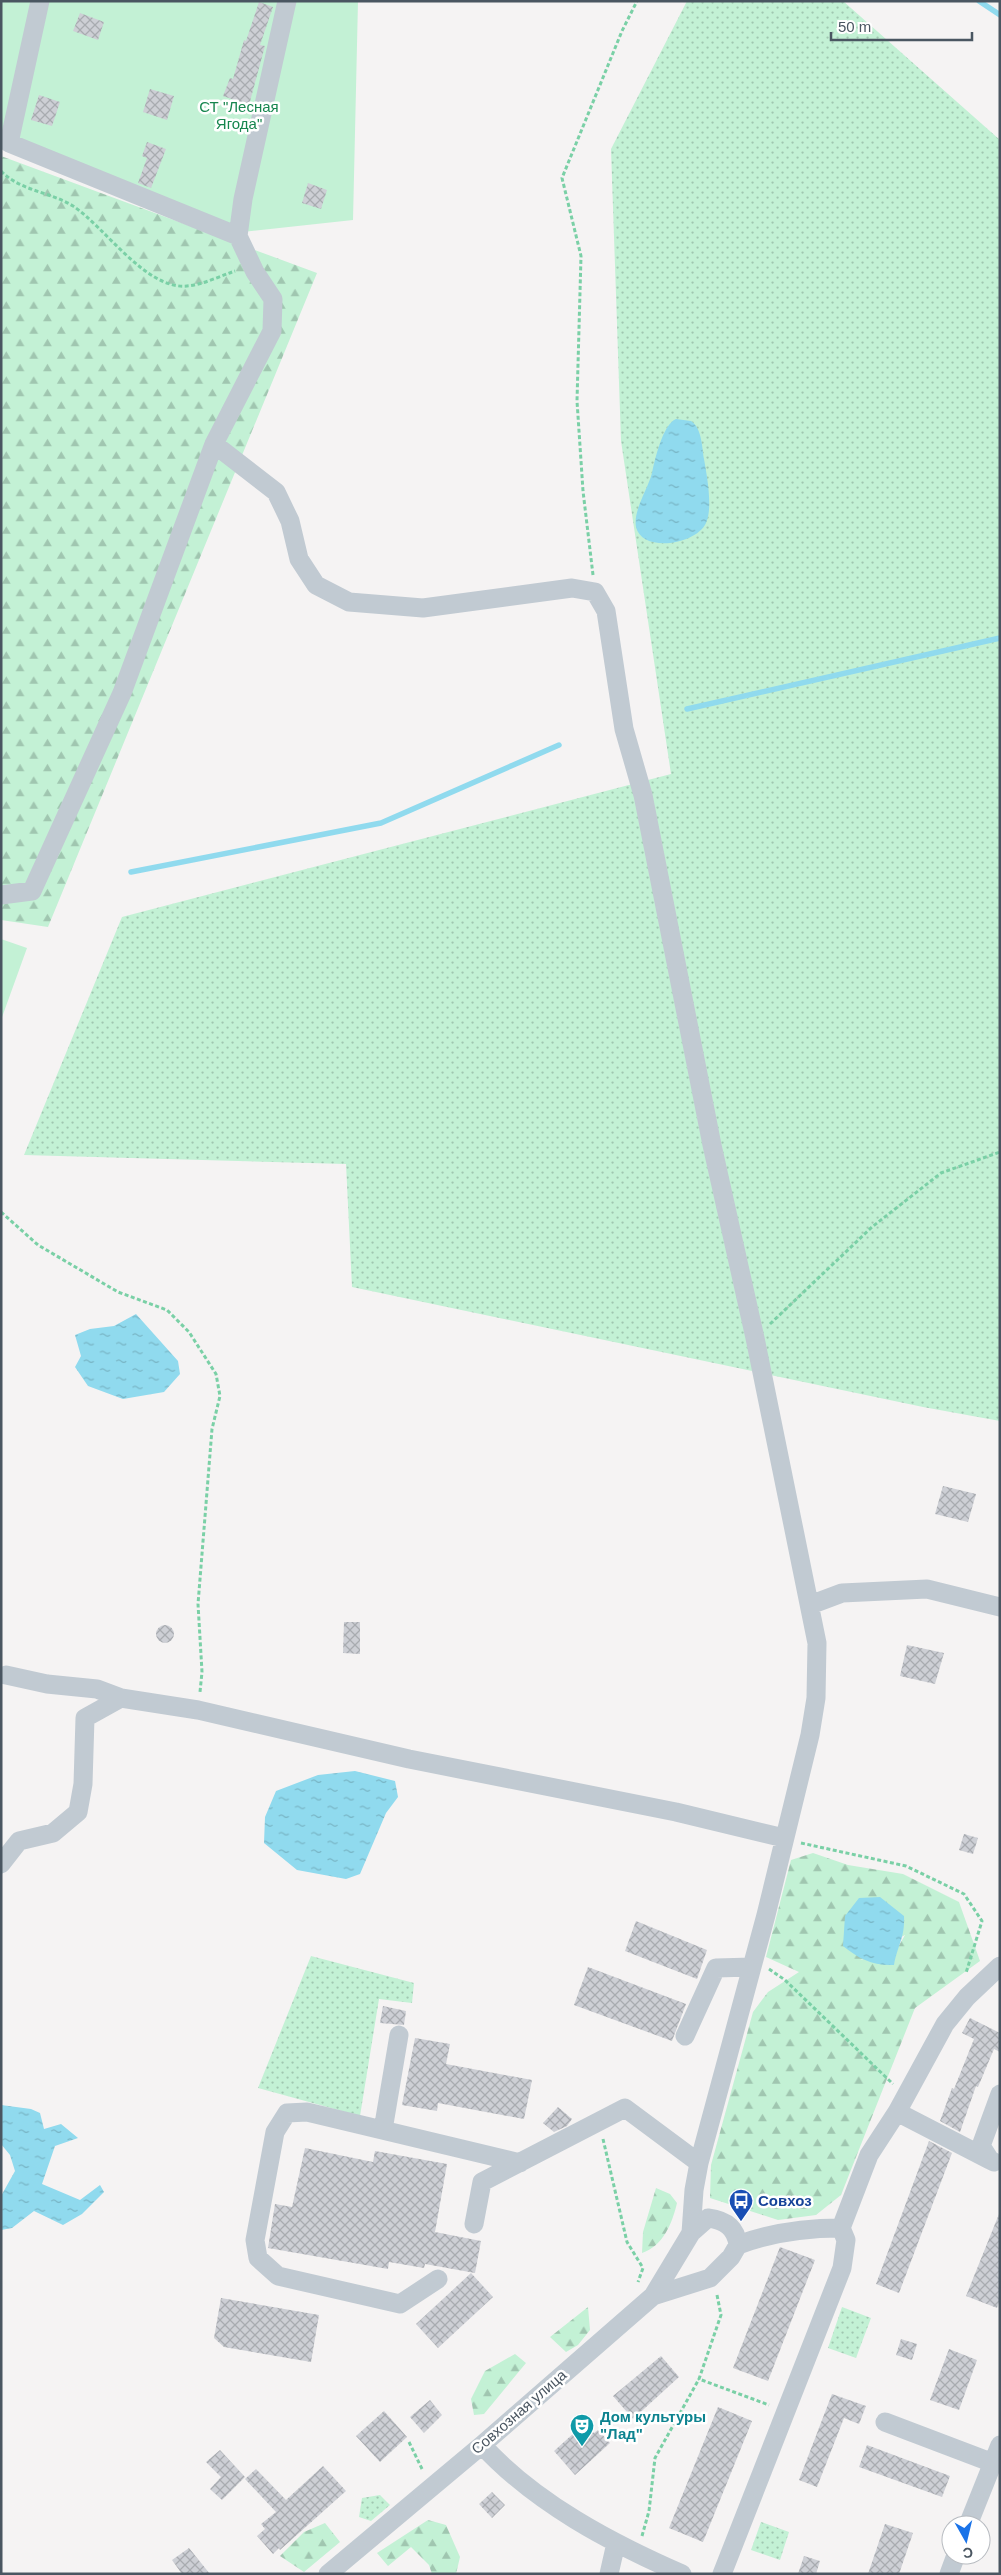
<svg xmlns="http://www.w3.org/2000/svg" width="1001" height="2575" font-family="Arial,sans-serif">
<defs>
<pattern id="grass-dots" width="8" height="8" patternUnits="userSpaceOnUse" patternTransform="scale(1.25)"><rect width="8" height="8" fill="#c3f1d5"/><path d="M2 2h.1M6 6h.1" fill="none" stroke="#a0c6b0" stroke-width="1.8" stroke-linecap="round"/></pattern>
<pattern id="forest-firs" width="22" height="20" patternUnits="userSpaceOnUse" patternTransform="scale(1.25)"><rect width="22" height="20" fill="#c3f1d5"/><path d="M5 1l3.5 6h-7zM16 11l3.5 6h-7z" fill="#a0c6b0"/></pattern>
<pattern id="water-ripples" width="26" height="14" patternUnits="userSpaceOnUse" patternTransform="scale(1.25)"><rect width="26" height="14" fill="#90daee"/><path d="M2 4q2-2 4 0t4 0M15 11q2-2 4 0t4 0" fill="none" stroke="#78b4c4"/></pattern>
<pattern id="building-cross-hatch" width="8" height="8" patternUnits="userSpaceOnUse" patternTransform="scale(1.25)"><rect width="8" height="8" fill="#cdcfd5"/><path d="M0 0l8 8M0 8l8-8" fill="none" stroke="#a8abb0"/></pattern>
</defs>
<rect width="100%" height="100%" fill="#f5f3f3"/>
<path fill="url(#grass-dots)" d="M687,1H843L1000,140V1421L923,1407L352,1287L346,1164L24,1155L122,917L671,774L621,441L611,149Z
M311,1956L414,1983L412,2003L379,1999L360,2116L258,2088Z
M842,2307L871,2318L856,2358L828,2348Z
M380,2495L390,2505L371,2521L359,2517L362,2498Z
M761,2522L789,2532L780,2560L751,2550Z"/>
<path fill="url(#forest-firs)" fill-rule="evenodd" d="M1,156L317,273L48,927L1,920Z
M813,1853L848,1865L903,1874L959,1902L980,1961L915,2008L841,2195L816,2215L778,2220L710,2198L711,2165L753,2012L768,1992L799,1972L766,1957L791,1860ZM905,1935L897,1949L860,1960Z
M656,2188L670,2194L677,2203C672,2224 663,2246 642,2253L643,2232Z
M588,2307L590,2330L578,2345L566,2352L550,2337Z
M515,2354L526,2363L484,2414L474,2415L471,2399L485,2371Z
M428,2520L446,2525L460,2557L456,2574H432L429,2565L411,2547L388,2566L377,2553Z
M325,2523L340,2542L304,2572L280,2556L304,2532Z"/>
<path fill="#c3f1d5" d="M1,1H358L353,220L224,234L1,145Z
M1,939L27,948L1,1020Z"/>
<path fill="url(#water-ripples)" d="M676,419L691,421C702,428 702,447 704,459C707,476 713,508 706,523C696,545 642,553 636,527C633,510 648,489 652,473C655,459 663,424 676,419Z
M136,1314L178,1361L180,1374L164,1392L123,1399L88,1386L75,1367L81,1356L75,1335L90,1329L114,1326Z
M355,1771L395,1781L398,1797L386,1813L360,1874L346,1879L297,1870L264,1843L265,1817L276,1791L318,1775Z
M880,1897L904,1916C905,1938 898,1944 894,1965C873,1966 859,1959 843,1946L845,1916L859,1898Z
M1,2105L31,2109L40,2113L44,2129L61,2124L78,2138L55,2146L42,2184L80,2200L100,2185L104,2192L82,2214L63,2225L34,2211L12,2228L1,2230V2196L15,2171L10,2155L1,2144Z"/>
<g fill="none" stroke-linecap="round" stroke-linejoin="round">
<path stroke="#90daee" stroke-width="5.5" d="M979,1L1000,15
M687,709L1000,638
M131,872L381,823L559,745"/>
</g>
<path fill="url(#building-cross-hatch)" d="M259,2L273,7L260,45L265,46L249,105L223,96L230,78L233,79L244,40L246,41Z
M80,13L104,22L98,40L73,31Z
M150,89L174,96L167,120L143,112Z
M39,95L60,102L52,126L31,120Z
M147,142L166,149L151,188L138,183L147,158L142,156Z
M308,183L327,190L321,209L302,203Z
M943,1486L976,1494L968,1522L935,1514Z
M344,1622H360V1654L343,1653Z
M156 1634a9 9 0 1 1 18 0a9 9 0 1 1-18 0Z
M907,1645L944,1653L935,1684L900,1676Z
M964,1834L978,1838L973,1854L959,1850Z
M636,1921L707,1950L697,1979L625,1951Z
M588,1967L686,2004L672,2041L574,2005Z
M383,2006L406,2011L404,2025L380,2023Z
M970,2018L1000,2033V2052L994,2049L978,2087L976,2086L960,2132L940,2121L952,2088L954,2089L974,2039L962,2033Z
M415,2038L450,2044L446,2064L532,2080L524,2119L438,2103L437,2111L402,2105Z
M558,2107L572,2119L567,2126L554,2132L543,2123Z
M929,2141L952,2153L899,2293L876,2284Z
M305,2148L373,2162L375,2151L447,2164L435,2232L481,2241L475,2273L425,2264L424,2268L389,2262L388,2269L268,2248L275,2204L292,2207Z
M999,2214L1000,2300L997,2308L966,2296Z
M780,2247L815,2260L768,2381L733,2368Z
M471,2273L493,2297L438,2348L416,2324Z
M221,2298L319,2315L311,2362L224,2347L214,2338Z
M901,2339L917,2344L912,2360L896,2355Z
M949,2349L977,2360L959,2410L930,2400Z
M661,2356L679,2377L633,2419L613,2396Z
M832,2394L866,2406L859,2424L844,2418L817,2487L799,2480Z
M430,2400L442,2415L424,2433L410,2417Z
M718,2407L752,2421L703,2542L669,2528Z
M384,2411L407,2437L380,2462L356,2436Z
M585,2423L594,2433L598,2430L610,2443L575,2475L554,2451Z
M867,2445L950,2476L942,2497L859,2467Z
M220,2450L245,2477L222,2500L210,2489L221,2477L206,2462Z
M323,2466L346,2491L280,2550L279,2548L273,2554L257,2536L265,2529L261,2524L276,2512L245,2479L256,2469L286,2500Z
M492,2492L505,2505L492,2518L479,2504Z
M885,2524L913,2533L899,2574H868Z
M189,2548L210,2574H182L172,2560Z
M804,2556L820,2561L816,2574H798Z"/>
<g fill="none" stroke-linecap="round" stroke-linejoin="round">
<path stroke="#7ad0a6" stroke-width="3" stroke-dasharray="4 2.5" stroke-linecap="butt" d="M1,171C20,191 51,192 73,206C105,227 146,290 187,286C202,285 220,276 235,271
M593,575L583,491L577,401L581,256L562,178L622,31L637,1
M1,1212L38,1245L118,1292L167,1310L189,1332L216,1374L220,1396L212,1429L198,1604L202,1672L200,1692
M770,1324L872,1227L941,1173L1000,1152
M801,1843L906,1866L964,1894L982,1921L966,1973
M769,1969L785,1980L893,2084
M603,2139L627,2242L643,2268L638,2282
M717,2295L721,2315L699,2379L769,2405
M409,2442L423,2471
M642,2536L649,2511L655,2458L699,2379"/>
<path stroke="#c1cad2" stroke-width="19" d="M40,1L9,143L238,236
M214,444L276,492L290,521L299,559L316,585L349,602L423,608L572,588L595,592L606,611L624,729L643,795L712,1145L755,1338L817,1643L816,1698L810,1735L766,1915L699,2163L694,2190L691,2233
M1,895L32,891L122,693L214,444L272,331L273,299L255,272L238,236L243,199L287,1
M810,1605L842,1593L927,1589L1000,1607
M6,1675L47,1684L97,1689L121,1698L198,1710L409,1759L676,1812L784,1838
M1,1864L19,1841L53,1833L78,1812L83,1784L85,1718L121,1698
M685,2036L716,1968L752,1967
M897,2112L990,2160
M383,2130L399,2035
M994,2162L990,2160L981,2146L1000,2094
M474,2224L482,2182L625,2108L699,2163
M738,2245C770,2233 808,2228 841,2228L869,2155L897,2112L945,2024L967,1997L1000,1966
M438,2279L400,2304L278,2276L258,2258L255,2240L275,2132L287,2113L307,2112L520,2163
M885,2422L993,2463
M482,2445C535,2503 611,2543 682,2574
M968,2525L1000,2445
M328,2574L482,2445L653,2296L691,2233L708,2218C724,2220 736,2227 738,2245L731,2257L710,2278L653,2296
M609,2574L616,2543
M722,2574L842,2268L846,2240L841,2228
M949,2574L956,2555"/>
</g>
<defs>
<symbol id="bus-pin" viewBox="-11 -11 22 30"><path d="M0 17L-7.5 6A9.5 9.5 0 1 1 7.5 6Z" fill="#1a4fb4" stroke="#fff"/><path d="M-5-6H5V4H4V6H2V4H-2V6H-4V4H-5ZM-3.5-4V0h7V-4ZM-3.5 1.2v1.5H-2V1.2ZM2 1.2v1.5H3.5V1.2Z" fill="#fff"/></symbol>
<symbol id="theatre-pin" viewBox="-11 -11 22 30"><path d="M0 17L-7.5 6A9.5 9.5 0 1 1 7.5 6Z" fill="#0f9aa8" stroke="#fff"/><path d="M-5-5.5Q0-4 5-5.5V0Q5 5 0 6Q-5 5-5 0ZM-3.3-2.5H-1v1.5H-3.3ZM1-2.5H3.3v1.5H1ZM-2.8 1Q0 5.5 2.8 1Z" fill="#fff"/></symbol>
</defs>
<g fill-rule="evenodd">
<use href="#bus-pin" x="727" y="2187" width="28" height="38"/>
<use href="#theatre-pin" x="568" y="2412" width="28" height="38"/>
</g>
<g text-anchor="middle" stroke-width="5" stroke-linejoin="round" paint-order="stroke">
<g font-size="15" fill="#17864f" stroke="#fff">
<text x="239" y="112">СТ "Лесная<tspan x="239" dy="17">Ягода"</tspan></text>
</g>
<g font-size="15" font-weight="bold" fill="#164399" stroke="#fff" text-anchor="start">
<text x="758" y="2206">Совхоз</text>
</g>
<g font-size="15" fill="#4a5661" stroke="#fff">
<text transform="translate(519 2412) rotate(-41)" y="5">Совхозная улица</text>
</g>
<g font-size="15" font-weight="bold" fill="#0d838f" stroke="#fff" text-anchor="start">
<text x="600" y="2422">Дом культуры<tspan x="600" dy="17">"Лад"</tspan></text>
</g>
</g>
<rect width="1001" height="2575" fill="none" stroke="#4a5661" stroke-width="5"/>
<g transform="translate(966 2540) rotate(172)"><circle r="24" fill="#ffffff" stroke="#b7bbc0"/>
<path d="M0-4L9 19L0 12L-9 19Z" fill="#1a73e8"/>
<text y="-8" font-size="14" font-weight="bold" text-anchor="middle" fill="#4a5661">С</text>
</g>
<path d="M831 32v8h141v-8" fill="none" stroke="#4a5661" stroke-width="2.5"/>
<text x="838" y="32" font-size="15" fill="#4a5661" stroke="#ffffff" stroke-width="4" paint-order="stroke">50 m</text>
</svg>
